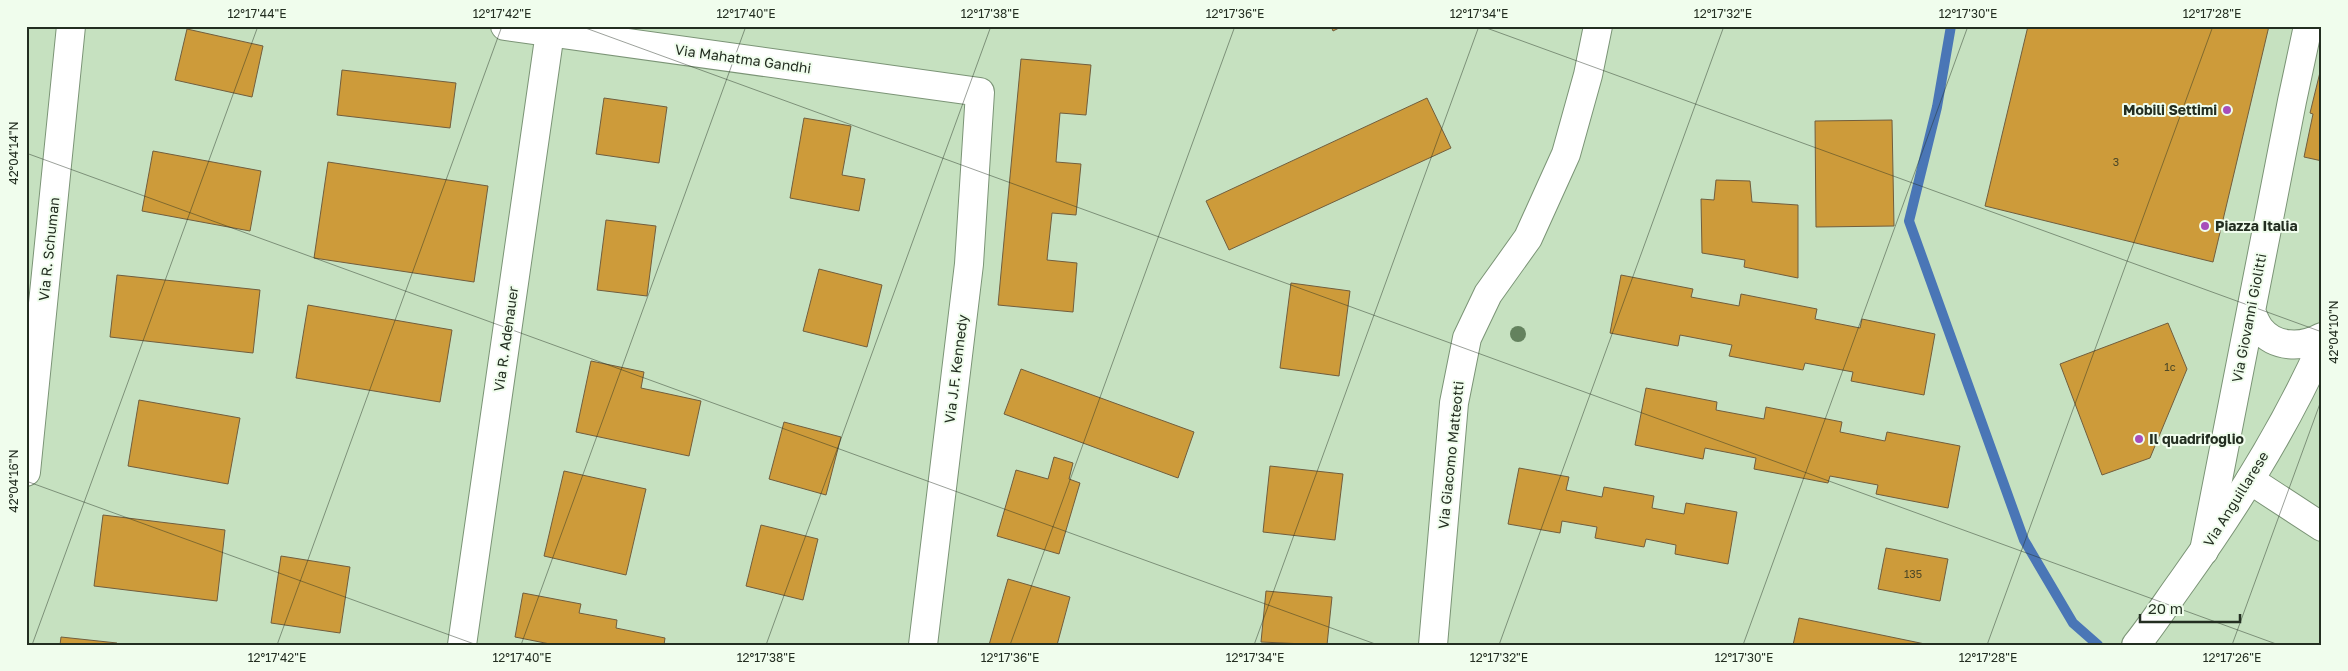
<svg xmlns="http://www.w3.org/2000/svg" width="2348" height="671" font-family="'Golos Text',sans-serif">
<rect width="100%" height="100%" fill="#c6e1c0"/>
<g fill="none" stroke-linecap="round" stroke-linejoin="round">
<path stroke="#4a76b6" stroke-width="10" d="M1951,26L1937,107L1909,221L2024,540L2073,623L2098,645"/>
</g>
<path fill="#cd9b3a" stroke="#715e3e" d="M1331,26H1343L1333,31Z
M2028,26H2269L2213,262L1985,206Z
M187,29L263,46L252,97L175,80Z
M1021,59L1091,65L1086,115L1060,113L1056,162L1081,164L1076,215L1052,213L1047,260L1077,263L1073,312L998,305Z
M2322,64V161L2304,157L2313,114L2310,113Z
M342,70L456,83L450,128L337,115Z
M604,98L667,107L659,163L596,154Z
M1427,98L1451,148L1229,250L1206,201Z
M804,118L851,126L842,175L865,179L859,211L790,198Z
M1892,120L1894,226L1816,227L1815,121Z
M153,151L261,171L250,231L142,211Z
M328,162L488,186L474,282L314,258Z
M1716,180L1750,181L1752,202L1798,205V278L1744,267L1745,260L1702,253L1701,199L1714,200Z
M606,220L656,226L647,296L597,290Z
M819,269L882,285L867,347L803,331Z
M117,275L260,290L253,353L110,337Z
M1621,275L1693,289L1691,297L1739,306L1741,294L1817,309L1815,319L1860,328L1862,319L1935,334L1924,395L1851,381L1853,372L1805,363L1803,370L1729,356L1732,345L1680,335L1678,346L1610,333Z
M1291,283L1350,291L1339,376L1280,368Z
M308,305L452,330L440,402L296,378Z
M2168,323L2187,369L2150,458L2102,475L2060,364Z
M591,361L644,372L641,388L701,401L689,456L576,432Z
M1021,369L1194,432L1178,478L1004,414Z
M1646,388L1717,402L1716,410L1764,419L1766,407L1842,422L1840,432L1885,441L1887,432L1960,446L1948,508L1876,494L1878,485L1830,476L1828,483L1754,469L1756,458L1705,448L1703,459L1635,445Z
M139,400L240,418L228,484L128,466Z
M784,422L841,437L826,495L769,479Z
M1054,457L1073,463L1069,479L1080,483L1059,554L997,536L1016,470L1048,479Z
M1270,466L1343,474L1335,540L1263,532Z
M1519,468L1569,477L1566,490L1602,497L1604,487L1654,496L1652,508L1684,514L1686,503L1737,512L1728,564L1675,554L1676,545L1646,539L1644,547L1595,538L1597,527L1562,521L1560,533L1508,524Z
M564,471L646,489L626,575L544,556Z
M103,515L225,530L217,601L94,586Z
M761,525L818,539L803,600L746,586Z
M1886,548L1948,559L1940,601L1878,589Z
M281,556L350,567L340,633L271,623Z
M1008,579L1070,597L1057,645H989Z
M1266,591L1332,597L1327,645L1261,642Z
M523,593L581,604L579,613L617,620L616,628L665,638L664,645H555L515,637Z
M1799,618L1925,644L1793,645Z
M61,637L117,643V645H60Z"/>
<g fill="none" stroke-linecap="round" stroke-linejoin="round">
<defs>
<path id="minor" d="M505,26L980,92L969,264L923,645
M2251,311C2253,316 2256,324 2260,329C2275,348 2302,348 2322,337
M26,472L71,26
M2250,480L2322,527
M2204,551L2292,101L2308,26
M462,645L550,32
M1433,645L1454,403L1467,338L1488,294L1528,238L1566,154L1588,75L1598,26"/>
<path id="major" d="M2136,645C2153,624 2167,602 2183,580C2236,506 2285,428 2322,345"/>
</defs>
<use href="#minor" stroke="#7b9476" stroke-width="30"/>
<use href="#major" stroke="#7b9476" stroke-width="30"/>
<use href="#minor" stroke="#fff" stroke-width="28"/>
<use href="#major" stroke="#fff" stroke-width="28"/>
</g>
<circle fill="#64825e" cx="1518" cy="334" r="8"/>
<path fill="none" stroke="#232e21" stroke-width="1" stroke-opacity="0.45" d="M580,26L2279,645M1481,26L2322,332M26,153L1378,645M26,481L477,645M32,645L258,26M277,645L502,26M521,645L746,26M766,645L991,26M1010,645L1235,26M1254,645L1479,26M1499,645L1724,26M1743,645L1968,26M1987,645L2213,26M2232,645L2322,398"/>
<g fill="#a74eba" stroke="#f0fded" stroke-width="2">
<circle cx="2227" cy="110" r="5"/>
<circle cx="2205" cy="226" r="5"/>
<circle cx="2139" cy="439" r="5"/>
</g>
<g text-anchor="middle" stroke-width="4" stroke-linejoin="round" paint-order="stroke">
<g font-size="11" fill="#4e4927">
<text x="2116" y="166">3</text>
<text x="2170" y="371">1c</text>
<text x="1913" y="578">135</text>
</g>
<g font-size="14" fill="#232e21" stroke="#f0fded">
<text transform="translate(743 59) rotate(8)" y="5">Via Mahatma Gandhi</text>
<text transform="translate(49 249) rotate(-84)" y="5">Via R. Schuman</text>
<text transform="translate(2249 318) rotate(-79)" y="5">Via Giovanni Giolitti</text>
<text transform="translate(506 339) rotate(-82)" y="5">Via R. Adenauer</text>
<text transform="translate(956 369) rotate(-83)" y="5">Via J.F. Kennedy</text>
<text transform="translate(1451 455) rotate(-84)" y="5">Via Giacomo Matteotti</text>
<text transform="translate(2236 499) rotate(-58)" y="5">Via Anguillarese</text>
</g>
<g font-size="14" font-weight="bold" fill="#232e21" stroke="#f0fded" text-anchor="start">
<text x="2217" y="115" text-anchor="end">Mobili Settimi</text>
<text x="2215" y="231">Piazza Italia</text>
<text x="2149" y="444">Il quadrifoglio</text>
</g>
</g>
<rect width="2348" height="671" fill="none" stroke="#f0fded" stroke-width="55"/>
<path d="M2140 614v8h100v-8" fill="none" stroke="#232e21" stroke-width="2.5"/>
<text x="2148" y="614" font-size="15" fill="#232e21" stroke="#f0fded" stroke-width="4" paint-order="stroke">20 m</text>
<rect x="28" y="28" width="2292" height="616" fill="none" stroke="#232e21" stroke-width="2"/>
<g font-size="12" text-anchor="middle" fill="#232e21">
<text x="257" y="18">12°17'44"E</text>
<text x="502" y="18">12°17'42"E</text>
<text x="746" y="18">12°17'40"E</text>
<text x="990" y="18">12°17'38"E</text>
<text x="1235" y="18">12°17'36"E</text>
<text x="1479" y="18">12°17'34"E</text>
<text x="1723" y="18">12°17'32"E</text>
<text x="1968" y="18">12°17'30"E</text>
<text x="2212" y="18">12°17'28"E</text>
<text transform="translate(14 153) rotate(-90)" y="4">42°04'14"N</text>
<text transform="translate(2334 332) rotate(-90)" y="4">42°04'10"N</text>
<text transform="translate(14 481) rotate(-90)" y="4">42°04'16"N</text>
<text x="277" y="662">12°17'42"E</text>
<text x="522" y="662">12°17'40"E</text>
<text x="766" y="662">12°17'38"E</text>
<text x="1010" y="662">12°17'36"E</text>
<text x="1255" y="662">12°17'34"E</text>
<text x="1499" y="662">12°17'32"E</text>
<text x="1744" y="662">12°17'30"E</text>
<text x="1988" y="662">12°17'28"E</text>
<text x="2232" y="662">12°17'26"E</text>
</g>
</svg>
